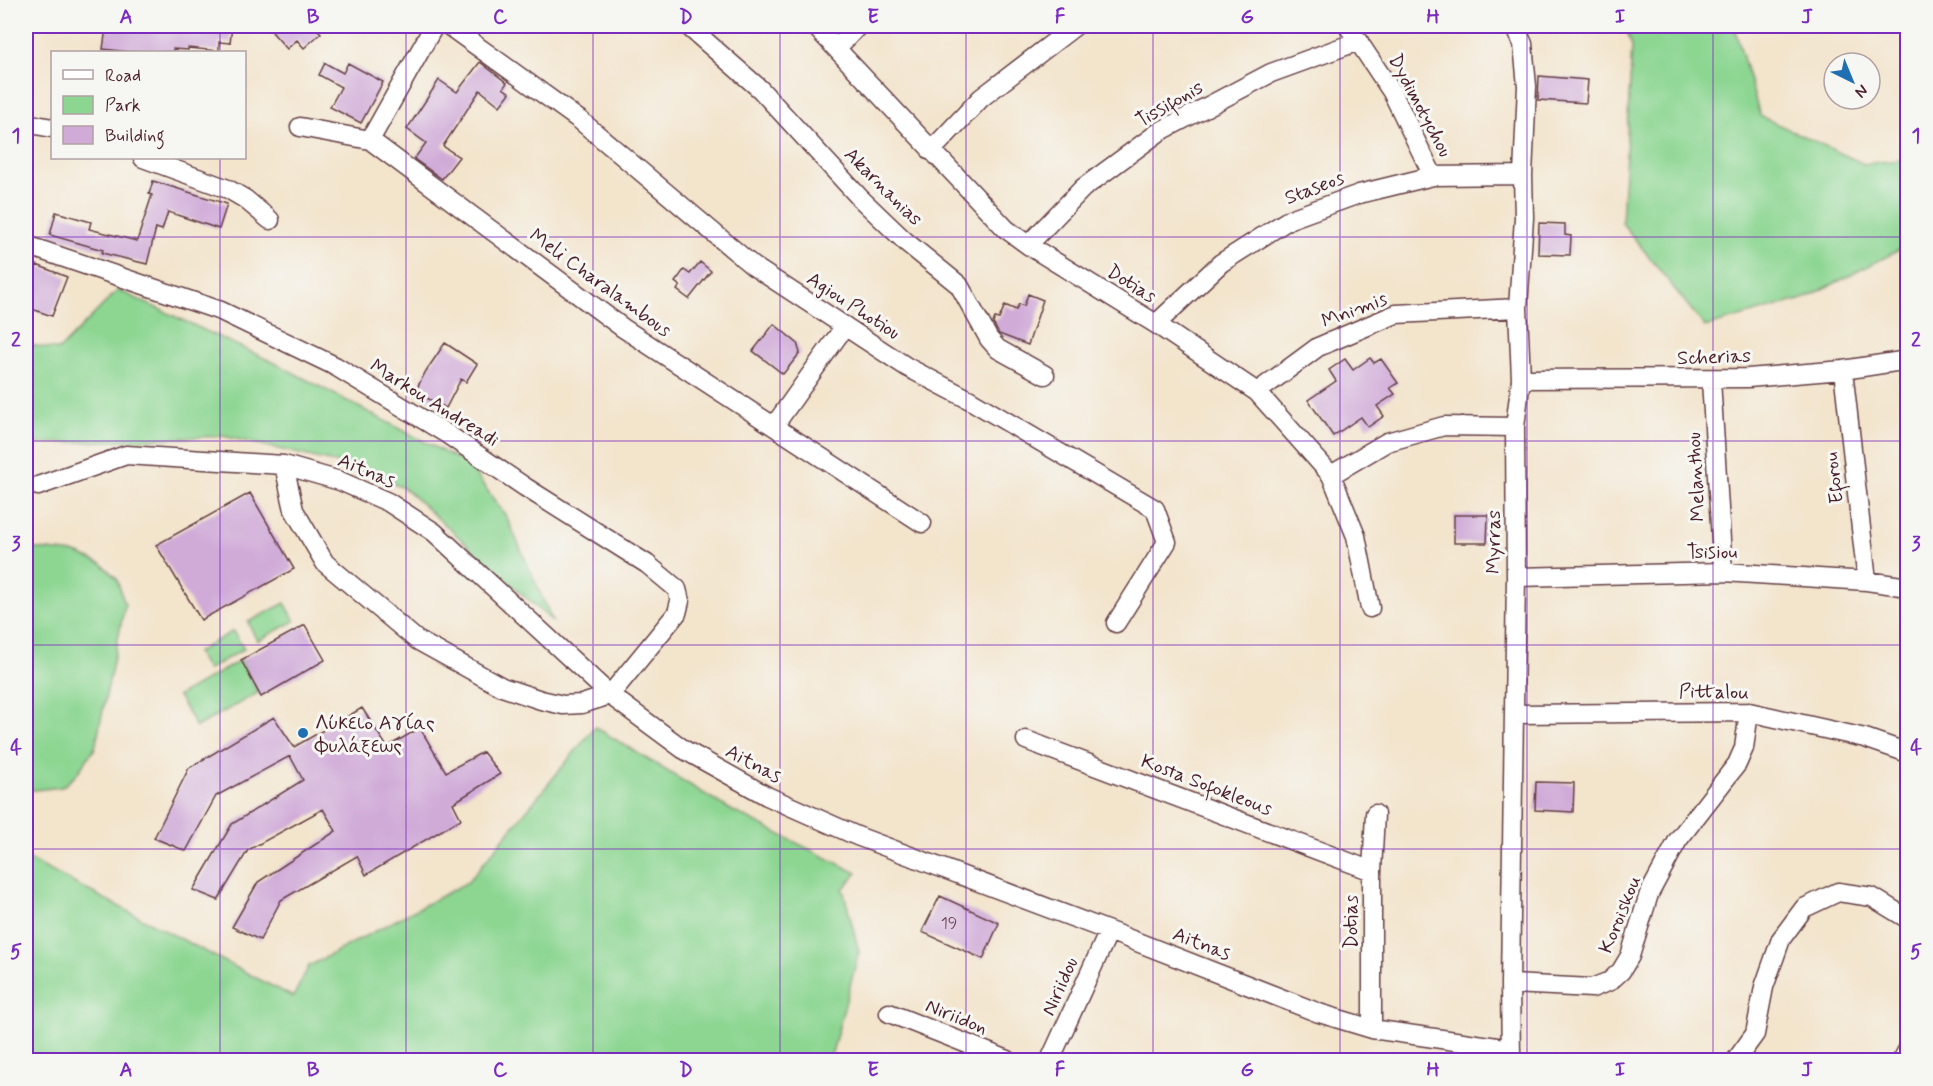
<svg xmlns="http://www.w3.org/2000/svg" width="1933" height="1086" font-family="Mynerve,sans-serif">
<rect width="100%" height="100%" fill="#f6f6f2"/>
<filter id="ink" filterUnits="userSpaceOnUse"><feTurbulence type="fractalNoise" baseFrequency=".0167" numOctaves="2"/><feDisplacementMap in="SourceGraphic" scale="12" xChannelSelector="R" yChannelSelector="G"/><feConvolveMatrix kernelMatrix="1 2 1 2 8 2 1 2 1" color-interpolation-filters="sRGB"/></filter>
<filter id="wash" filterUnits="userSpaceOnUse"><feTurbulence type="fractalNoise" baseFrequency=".008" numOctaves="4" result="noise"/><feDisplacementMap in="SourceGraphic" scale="24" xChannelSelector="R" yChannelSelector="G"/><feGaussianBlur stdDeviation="1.35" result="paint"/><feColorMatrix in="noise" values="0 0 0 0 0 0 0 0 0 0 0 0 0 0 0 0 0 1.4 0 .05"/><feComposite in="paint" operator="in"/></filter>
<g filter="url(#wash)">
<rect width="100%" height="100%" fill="#f3e4cc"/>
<path fill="#8cd692" stroke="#6b7a5e" stroke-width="1.5" d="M1625,26H1734L1760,116L1864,164L1907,159V246L1806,298L1705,327L1622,223L1632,46Z
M118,290L275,363L469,465L506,516L553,622L404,488L342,464L223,436L33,444L26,451V344L59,350Z
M28,548L76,553L102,564L117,579L125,605L95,748L76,775L62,787L26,791V550Z
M285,603L295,621L257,641L248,622Z
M233,631L244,649L207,670L197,652Z
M241,660L258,693L196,727L178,696Z
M595,727L731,810L857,873L843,889L859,952L830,1060H26V858L293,997L309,966L468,882Z"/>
<g id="blocks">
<path fill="#d0abd8" d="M116,26H232L230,43L219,42V51L188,48V50L173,49V52H129L103,49L106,29L115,30Z
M279,26H314L321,33L304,48L297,40L287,49L272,32Z
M480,62L507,83L503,88L510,93L500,106L480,90L443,146L459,157L442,179L414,159L426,143L407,129L439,80L457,92Z
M325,63L343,73L348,63L383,82L361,123L330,107L341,87L319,75Z
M1539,76L1588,80L1586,103L1538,100Z
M153,181L227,204L219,229L168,212L162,230L156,228L147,264L102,253L103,250L50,235L56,212L91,222L89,229L137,241L152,195L149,194Z
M1539,223L1565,224V235L1571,236L1570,255L1538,254Z
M700,262L711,271L689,299L677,290L680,286L675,282L684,270L690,274Z
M37,265L67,277L52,316L26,307V295Z
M1028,294L1043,300L1028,345L999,334L993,323L995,318L999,319L1005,305L1016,310L1019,304L1024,306Z
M774,324L797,343L800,353L783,374L753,351Z
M445,343L477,364L466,382L461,379L446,408L415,392L426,371Z
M1370,358L1374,363L1381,359L1398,383L1390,388L1395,394L1377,406L1384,416L1368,427L1361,417L1333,436L1308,400L1336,381L1329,370L1345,359L1353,370Z
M250,493L294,569L201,620L156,545Z
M1454,515H1488L1487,543H1454Z
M305,625L325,660L261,697L241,660Z
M362,708L387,747L420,728L446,772L483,752L500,774L453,803L461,819L366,875L357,856L281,900L260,940L232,927L258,882L336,831L323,809L248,850L218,900L193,890L232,824L303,780L290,756L216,796L186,851L154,838L189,768L274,717L294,747Z
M1536,782L1574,783L1573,812L1535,810Z
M940,896L999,923L983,959L922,932Z"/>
</g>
</g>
<g filter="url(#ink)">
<use href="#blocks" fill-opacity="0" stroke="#633d43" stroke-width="1.5"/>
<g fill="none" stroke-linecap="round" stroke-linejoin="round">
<defs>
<path id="minor" d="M434,26L370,140L623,328L922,523
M449,26L581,121L753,266L907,367L970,400L1155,509L1167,542L1116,623
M688,26L760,89L860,198L906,242L959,285L989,339L998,349L1045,375
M815,26L1006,229L1028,245L1156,324L1257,392L1331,475L1356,536L1370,608
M1348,26L1392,92L1433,176
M837,48L858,26
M26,123L52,128
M300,127L370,140
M931,151L981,98L1075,26
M143,158L228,189L245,199L270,220
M1028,245L1083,188L1159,132L1271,73L1359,41
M26,247H32L221,311L335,366L447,434L525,487L647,564L677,589L680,601L677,613L610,695L582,704L563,705L541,700L502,687L417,640L325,563L294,510L284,465
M1156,324L1221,263L1290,219L1359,194L1433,176L1523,175
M1843,370L1867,581
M1521,379L1748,378L1843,370L1908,360
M1711,380L1723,572
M1257,392L1318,347L1396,314L1518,308
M774,426L845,326
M1331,475L1387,442L1444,426L1515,427
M38,486L126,455L284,465L340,481L388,502L434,532L610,695L683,749L767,796L857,836L1109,931L1319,1013L1372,1029L1511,1049
M1516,577L1723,572L1867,581L1908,587
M1515,714L1749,712L1865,738L1908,753
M1026,740L1372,871
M1510,984L1592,988L1610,981L1621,971L1630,956L1649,894L1678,840L1737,764L1744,748L1749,712
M889,1013L1008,1060
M1372,1029V871L1375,814
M1511,1059L1510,984L1516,577L1515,427L1521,379L1518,308L1524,218L1523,175L1527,86L1523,44L1515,26
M1050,1060L1109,931
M1736,1060L1755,1034L1764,987L1781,939L1804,908L1838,892L1872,897L1908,919
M1902,1060L1908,1049"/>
</defs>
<use href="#minor" stroke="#633d43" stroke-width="21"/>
<use href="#minor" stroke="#fff" stroke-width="18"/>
</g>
</g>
<path fill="none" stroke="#7b2cbf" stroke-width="1.5" stroke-opacity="0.55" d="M220,26V52M406,26V1060M593,26V1060M780,26V1060M966,26V1060M1153,26V1060M1340,26V1060M1527,26V1060M1713,26V1060M220,158V1060M26,237H1908M26,441H1908M26,645H1908M26,849H1908"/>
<circle fill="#1f6fb2" stroke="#f6f6f2" stroke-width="2" cx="303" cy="733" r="6"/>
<g text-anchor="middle" stroke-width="6" stroke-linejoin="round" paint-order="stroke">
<g font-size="16" fill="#6c4256">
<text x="949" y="928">19</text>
</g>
<g font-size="20" fill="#4a1f2b" stroke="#f6f6f2">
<text transform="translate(1169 103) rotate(-30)" y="7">Tissifonis</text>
<text transform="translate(1421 105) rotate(62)" y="7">Dydimotychou</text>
<text transform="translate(884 186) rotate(45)" y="7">Akarnanias</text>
<text transform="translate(1314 187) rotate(-21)" y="7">Staseos</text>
<text transform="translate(601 282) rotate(36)" y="7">Meli Charalambous</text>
<text transform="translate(1132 283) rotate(32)" y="7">Dotias</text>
<text transform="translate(854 305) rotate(33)" y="7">Agiou Photiou</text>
<text transform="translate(1354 309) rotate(-21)" y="7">Mnimis</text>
<text transform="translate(1714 356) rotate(-2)" y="7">Scherias</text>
<text transform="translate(435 402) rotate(32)" y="7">Markou Andreadi</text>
<text transform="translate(367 470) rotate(23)" y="7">Aitnas</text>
<text transform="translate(1695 477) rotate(-93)" y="7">Melanthou</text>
<text transform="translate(1833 478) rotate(-97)" y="7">Eforou</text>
<text transform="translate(1493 542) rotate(-90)" y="7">Myrras</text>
<text x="1712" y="558">Tsisiou</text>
<text transform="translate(1714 691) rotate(1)" y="7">Pittalou</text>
<text transform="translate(754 763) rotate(28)" y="7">Aitnas</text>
<text transform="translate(1207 784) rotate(21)" y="7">Kosta Sofokleous</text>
<text transform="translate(1619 914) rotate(-68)" y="7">Koroiskou</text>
<text transform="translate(1350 922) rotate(-90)" y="7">Dotias</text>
<text transform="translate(1202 943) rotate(21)" y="7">Aitnas</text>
<text transform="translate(1059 986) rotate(-66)" y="7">Niriidou</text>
<text transform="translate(957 1016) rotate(22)" y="7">Niriidon</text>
</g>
<g font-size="20" fill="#4a1f2b" stroke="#f6f6f2" text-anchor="start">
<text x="315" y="729">Λύκειο Αγίας<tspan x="315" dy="23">Φυλάξεως</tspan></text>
</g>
</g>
<rect width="1933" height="1086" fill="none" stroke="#f6f6f2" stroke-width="66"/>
<rect x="51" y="51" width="195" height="108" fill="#f6f6f2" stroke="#b1a0a2" stroke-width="1.5"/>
<rect x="63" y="70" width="30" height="9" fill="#ffffff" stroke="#b1a0a2" stroke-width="1.5"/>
<text x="105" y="81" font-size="18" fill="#4a1f2b">Road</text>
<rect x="63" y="96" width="30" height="18" fill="#8cd692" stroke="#b1a0a2" stroke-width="1.5"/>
<text x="105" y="111" font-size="18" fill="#4a1f2b">Park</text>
<rect x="63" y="126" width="30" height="18" fill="#d0abd8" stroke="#b1a0a2" stroke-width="1.5"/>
<text x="105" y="141" font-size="18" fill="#4a1f2b">Building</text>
<g transform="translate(1852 81) rotate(137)"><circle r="28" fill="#f6f6f2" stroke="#b1a0a2" stroke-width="1.5"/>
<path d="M0-4.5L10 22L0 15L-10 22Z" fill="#1f6fb2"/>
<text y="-9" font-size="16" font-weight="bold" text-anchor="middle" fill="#4a1f2b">N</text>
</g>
<rect x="33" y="33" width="1867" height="1020" fill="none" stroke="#7b2cbf" stroke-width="2"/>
<g font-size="20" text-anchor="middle" font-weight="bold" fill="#7b2cbf">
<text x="126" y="23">A</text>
<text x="313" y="23">B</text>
<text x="500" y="23">C</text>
<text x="686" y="23">D</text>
<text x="873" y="23">E</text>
<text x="1060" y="23">F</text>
<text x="1247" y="23">G</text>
<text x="1433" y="23">H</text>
<text x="1620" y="23">I</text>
<text x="1807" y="23">J</text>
<text x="16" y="142">1</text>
<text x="1916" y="142">1</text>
<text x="16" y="346">2</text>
<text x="1916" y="346">2</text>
<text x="16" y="550">3</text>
<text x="1916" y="550">3</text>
<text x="16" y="754">4</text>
<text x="1916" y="754">4</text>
<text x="16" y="958">5</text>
<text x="1916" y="958">5</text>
<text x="126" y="1076">A</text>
<text x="313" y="1076">B</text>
<text x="500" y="1076">C</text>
<text x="686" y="1076">D</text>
<text x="873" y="1076">E</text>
<text x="1060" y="1076">F</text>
<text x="1247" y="1076">G</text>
<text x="1433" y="1076">H</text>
<text x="1620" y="1076">I</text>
<text x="1807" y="1076">J</text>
</g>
</svg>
